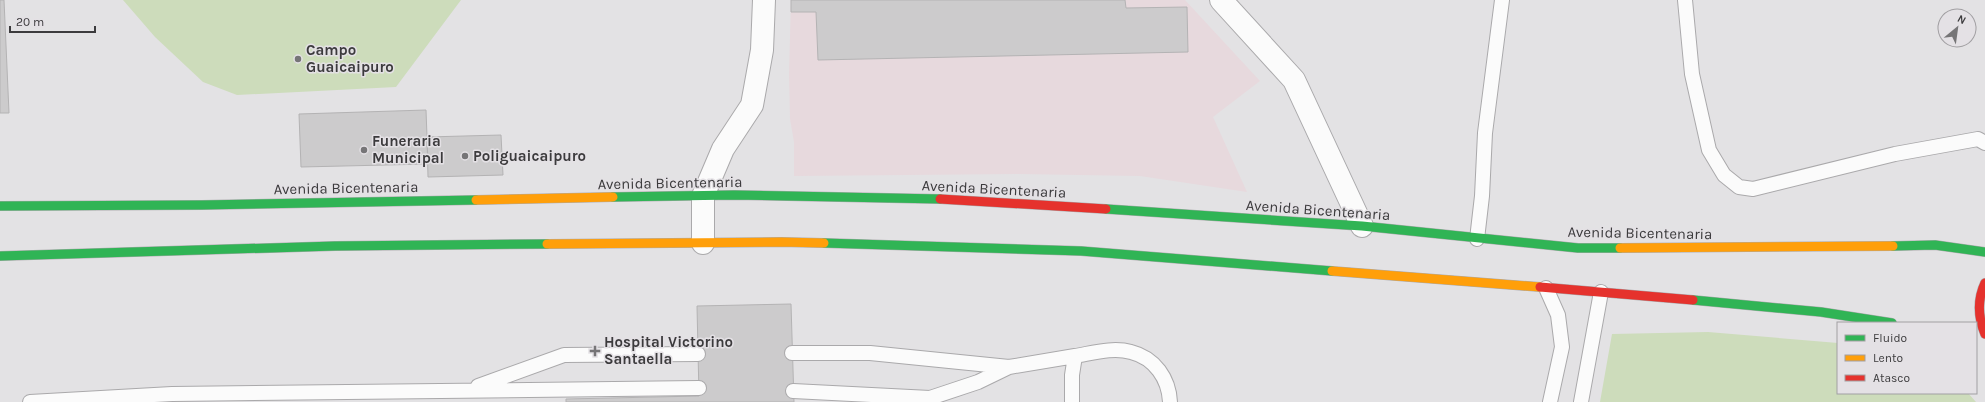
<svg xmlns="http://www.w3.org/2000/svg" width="1985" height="402" font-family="Karla,sans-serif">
<rect width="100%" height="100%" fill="#e3e2e4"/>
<path fill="#e7d9dd" d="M791,0H1185L1260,81L1213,117L1247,192L1140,176L1018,174L794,176V142L790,119L789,74Z"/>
<path fill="#cddcbb" d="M123,0H461L396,87L237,95L203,82L155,37Z
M1708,332L1838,343V393H1968L1976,402H1600L1612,334Z"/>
<path fill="#cccbcc" stroke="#b4b3b4" d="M0,0H4L9,113H0Z
M791,0H1125L1126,8L1187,7L1188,52L818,60L816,12H791Z
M426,110L428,164L301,167L299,114Z
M501,135L503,175L428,177L427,137Z
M791,304L794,402H566V399L699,396L697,306Z"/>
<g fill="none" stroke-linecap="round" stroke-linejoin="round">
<defs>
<path id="lane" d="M1685,0L1692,74L1709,150L1724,175L1739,187L1753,189L1895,154L1978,139L1985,143
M1477,239L1482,196L1485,133L1502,0
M1546,288L1558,315L1562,347L1550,402
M792,353H870L1009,367
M478,386L564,355L698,354
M793,391L930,398L978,382L1009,367L1075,356
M30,402L172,394L699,388
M1072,402V375L1075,356C1093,353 1113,347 1131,352C1155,358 1169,379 1170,402
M1581,402L1601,292"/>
<path id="street" d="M1221,0L1294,80L1362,226
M703,243V196L723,149L752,105L762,50L764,0"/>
<path id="fast" d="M613,197L734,195L940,199
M0,206L202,205L476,200
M1106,209L1362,226L1578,248H1620
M824,243L1081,251L1332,271
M1893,246L1935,245L1985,252
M0,256L335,246L547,244
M1693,300L1821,312L1892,323"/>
<path id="slow" d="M476,200L613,197
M547,244L781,242L824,243
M1620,248L1893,246
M1332,271L1540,287"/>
<path id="jam" d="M940,199L1106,209
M1985,283C1977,300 1978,317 1985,334
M1540,287L1693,300"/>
</defs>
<use href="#lane" stroke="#aaa9ab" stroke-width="16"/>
<use href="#street" stroke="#aaa9ab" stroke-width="24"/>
<use href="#fast" stroke="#aaa9ab" stroke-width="10"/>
<use href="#slow" stroke="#aaa9ab" stroke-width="10"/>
<use href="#jam" stroke="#aaa9ab" stroke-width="10"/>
<use href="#lane" stroke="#fbfbfb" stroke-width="14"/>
<use href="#street" stroke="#fbfbfb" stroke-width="22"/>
<use href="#fast" stroke="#30b455" stroke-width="9"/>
<use href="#slow" stroke="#ff9f0a" stroke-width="9"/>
<use href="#jam" stroke="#e5322d" stroke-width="9"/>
</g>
<g fill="#767577" stroke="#e4e1e5" stroke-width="1.5">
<circle cx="298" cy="59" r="4"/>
<circle cx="364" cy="150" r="4"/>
<circle cx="465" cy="156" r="4"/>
<path d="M593 345h4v4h4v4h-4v4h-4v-4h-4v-4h4z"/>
</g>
<g text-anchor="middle" stroke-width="3" stroke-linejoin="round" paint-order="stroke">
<g font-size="15" font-weight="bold" fill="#3c3b3d" stroke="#e4e1e5" text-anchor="start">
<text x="306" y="55">Campo<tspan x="306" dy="17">Guaicaipuro</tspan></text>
<text x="372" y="146">Funeraria<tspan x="372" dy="17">Municipal</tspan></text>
<text x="473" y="161">Poliguaicaipuro</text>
<text x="604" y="347">Hospital Victorino<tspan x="604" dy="17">Santaella</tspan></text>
</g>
<g font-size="15" fill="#3c3b3d" stroke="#e4e1e5">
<text transform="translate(670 183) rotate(-1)" y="5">Avenida Bicentenaria</text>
<text transform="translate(346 188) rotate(-1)" y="5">Avenida Bicentenaria</text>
<text transform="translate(994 189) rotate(3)" y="5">Avenida Bicentenaria</text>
<text transform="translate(1318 210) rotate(4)" y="5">Avenida Bicentenaria</text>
<text transform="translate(1640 233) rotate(1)" y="5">Avenida Bicentenaria</text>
</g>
</g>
<rect x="1837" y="322" width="140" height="72" fill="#e4e1e5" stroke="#a19fa2"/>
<rect x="1845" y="335" width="20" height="6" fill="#30b455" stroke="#a19fa2"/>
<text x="1873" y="342" font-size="12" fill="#3c3b3d">Fluido</text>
<rect x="1845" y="355" width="20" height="6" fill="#ff9f0a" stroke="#a19fa2"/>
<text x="1873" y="362" font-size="12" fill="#3c3b3d">Lento</text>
<rect x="1845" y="375" width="20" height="6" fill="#e5322d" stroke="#a19fa2"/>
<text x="1873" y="382" font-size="12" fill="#3c3b3d">Atasco</text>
<g transform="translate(1957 28) rotate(29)"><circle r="19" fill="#e4e1e5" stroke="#a19fa2"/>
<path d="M0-3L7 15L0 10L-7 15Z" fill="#767577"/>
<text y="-6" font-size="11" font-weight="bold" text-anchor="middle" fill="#3c3b3d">N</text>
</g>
<path d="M10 26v6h85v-6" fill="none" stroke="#3c3b3d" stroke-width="2"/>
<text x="16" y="26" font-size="12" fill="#3c3b3d" stroke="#e4e1e5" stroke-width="3" paint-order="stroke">20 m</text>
</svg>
